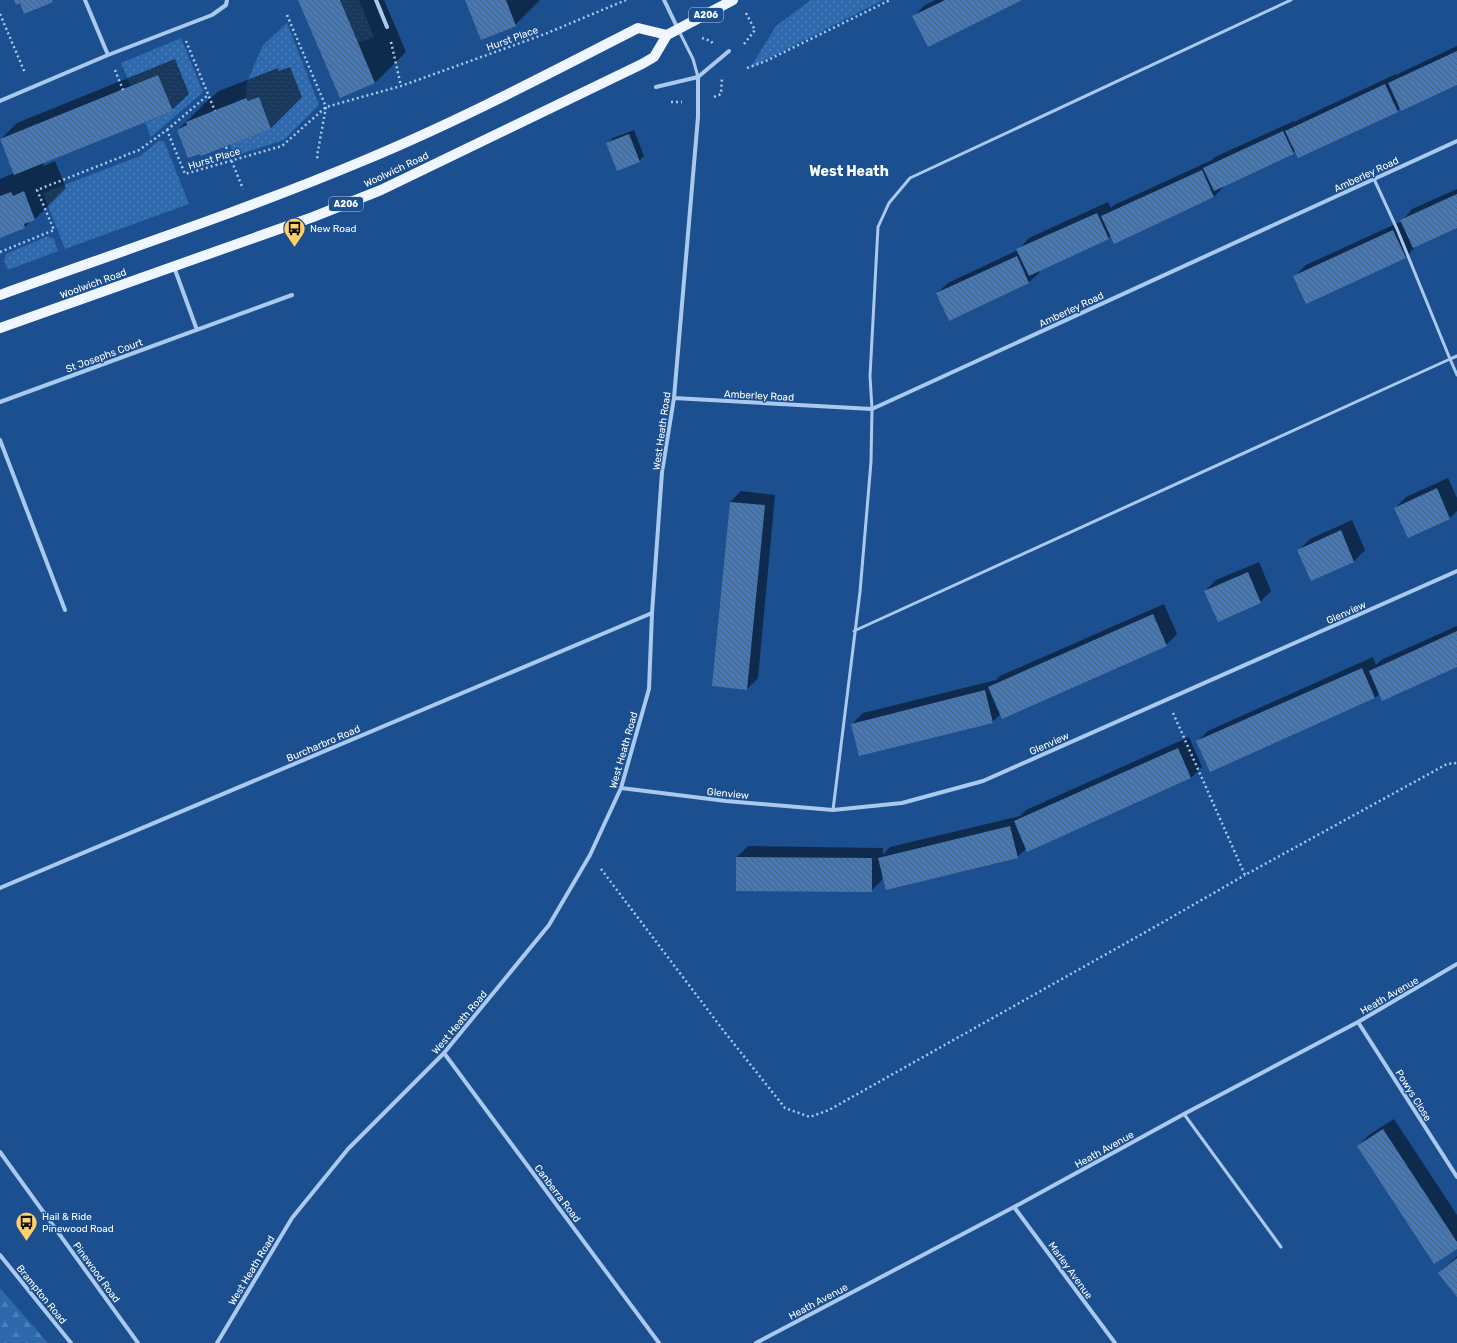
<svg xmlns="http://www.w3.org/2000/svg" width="1457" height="1343" font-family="Rubik,sans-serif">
<defs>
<pattern id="grass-dots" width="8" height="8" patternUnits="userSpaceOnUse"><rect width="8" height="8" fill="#2e69ad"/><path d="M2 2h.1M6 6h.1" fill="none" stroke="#4d80b9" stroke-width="1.8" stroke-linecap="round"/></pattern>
<pattern id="forest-firs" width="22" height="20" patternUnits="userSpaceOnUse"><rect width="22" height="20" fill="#2e69ad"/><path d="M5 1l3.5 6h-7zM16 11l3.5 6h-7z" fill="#4d80b9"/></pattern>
<pattern id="building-back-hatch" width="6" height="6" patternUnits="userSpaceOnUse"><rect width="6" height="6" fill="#4478b7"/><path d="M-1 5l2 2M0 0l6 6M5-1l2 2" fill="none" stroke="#486282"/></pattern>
</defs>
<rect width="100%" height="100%" fill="#1b4f8f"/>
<path fill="url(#grass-dots)" d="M340,0H359L374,37L358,43Z
M811,0H883L750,68L776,26Z
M287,23L319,105L284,140L234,156L230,145L271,129L259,97L248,101L246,98L247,82L263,45Z
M181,38L203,92L151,137L145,123L173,111L158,75L131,86L121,63Z
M159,141H164L189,204L65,249L43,193L140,156Z
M48,236L54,239L58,251L8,270L4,260L6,254Z"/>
<path fill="url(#forest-firs)" d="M0,1288L48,1343H0Z"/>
<path fill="#0007" d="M299,0H384L406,52L375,83Z
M466,0H540L515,25Z
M936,0H1019L914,16L925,5Z
M1457,46V84L1400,108L1397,111L1296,151L1225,185L1214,197L1114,242L1111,235L1109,238L1039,270L1040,272L1029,282L937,293L948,283L1018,250L1029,238L1108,202L1111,208L1114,205L1212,160L1215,157L1294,121L1295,122L1298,120L1396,74L1397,75L1400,73Z
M175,59L189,94L172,110L43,163L44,166L55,161L66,188L35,219L31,220L25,227L0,237V179L14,173L0,140L17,123Z
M290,67L302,97L271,128L202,155L178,130L209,99L212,97L219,91L278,68L279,71Z
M634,130L644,156L639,161L608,143L613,138Z
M1457,189V227L1416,246L1405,258L1295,276L1306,265L1402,221L1412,209Z
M1448,478L1457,498V511L1450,518L1408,537L1395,508L1406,497Z
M741,491L775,495L758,678L747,689L730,502Z
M1352,520L1365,550L1354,561L1312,579L1299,550L1310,539Z
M1259,562L1271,591L1260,602L1205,591L1216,580Z
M1164,604L1177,634L1166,645L1001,714L992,722L852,724L863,713L996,680L1000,676Z
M1457,626V666L1380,693L1375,698L1210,770L1197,742L1208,731L1373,657L1376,665L1381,660Z
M1189,737L1202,767L1191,778L1028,850L1027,848L1017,857L882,874V880L871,891L737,857L748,846L883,848V855L890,847L1020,816L1026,810Z
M1394,1119L1457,1215V1248L1358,1146L1369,1135Z
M1457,1256V1295L1439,1273Z"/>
<path fill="url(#building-back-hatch)" d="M14,0H52L53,2L24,14L20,3L16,5Z
M298,0H340L375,83L340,98Z
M465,0H506L516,26L481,40Z
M945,0H1022L928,47L912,16Z
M1457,51V85L1401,111L1388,83Z
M158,75L173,111L14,175L0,139Z
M1385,84L1398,112L1298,158L1285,131Z
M259,97L271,129L201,156L200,154L188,158L177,130L187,125L186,122L246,98L248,101Z
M1283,131L1294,154L1214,191L1203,168Z
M629,134L640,162L617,171L606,143Z
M1202,170L1214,197L1114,244L1101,216Z
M24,191L35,220L24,224L25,228L0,238V196L11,192L13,196Z
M1457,194V228L1413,248L1400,220Z
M1097,213L1109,239L1029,276L1016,249Z
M1393,230L1406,258L1306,304L1293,276Z
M1017,256L1029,283L949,321L936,293Z
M1437,488L1450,519L1408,538L1394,508Z
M730,502L765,505L747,690L712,686Z
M1341,530L1354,562L1311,581L1297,550Z
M1248,572L1261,603L1218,622L1204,591Z
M1153,614L1167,646L1002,719L988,687Z
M1457,631V667L1382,701L1369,671Z
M1362,668L1375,698L1210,772L1196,741Z
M985,690L993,723L859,756L851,724Z
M1178,748L1191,778L1027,852L1014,821Z
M1010,826L1018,858L886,890L878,858Z
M736,857L872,858V892L736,891Z
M1383,1129L1457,1242V1249L1434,1264L1357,1146Z
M1457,1258V1297L1438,1273Z"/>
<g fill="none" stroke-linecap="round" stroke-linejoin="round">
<path stroke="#a9c9ee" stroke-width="2.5" stroke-dasharray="2 3" stroke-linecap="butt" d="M0,14L25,73
M287,15L326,107L317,156L318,160
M702,38L711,41L713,44
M186,41L215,111
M391,42L401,86
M744,44L755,30L746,13
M747,68L766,61L890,0
M115,70L123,90
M714,97L721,94L722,78
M671,102H682
M167,130L208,95
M226,147L243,189
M0,252L54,230L37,190L139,150L167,130L185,174L282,146L326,107L401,86L545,34L626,0
M1173,713L1245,875L1447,764L1457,763
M601,869L723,1030L785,1108L810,1117L829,1110L1158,925L1245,875"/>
<path stroke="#a9c9ee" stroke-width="3" d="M679,31L693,59L698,77
M1457,356L1450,359L1457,375
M854,631L1450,359L1397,229L1374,179
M833,810L860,592L871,462L872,409L870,376L878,227L889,203L910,178L1291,0
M1184,1114L1281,1247"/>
<path stroke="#a9c9ee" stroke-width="4" d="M85,0L108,55
M376,0L387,27
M664,0L678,29
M656,87L698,77L729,51
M0,101L108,55L212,15L226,5L227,0
M174,267L197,330
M674,398L872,409L1457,141
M0,402L292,295
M0,440L65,610
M621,788L726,801L833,810L902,803L983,781L1457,571
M0,888L652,613
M1358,1022L1457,1177
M444,1053L659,1343
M0,1152L138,1343
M1014,1207L1115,1343
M0,1255L71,1343
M217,1343L292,1218L348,1149L444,1053L549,925L590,855L621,788L649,689L652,613L662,472L674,398L698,117V77
M756,1343L1014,1207L1184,1114L1358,1022L1457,964"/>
<path stroke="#f0f6ff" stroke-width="10" d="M0,295C122,251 246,210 365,160C459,121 548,74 638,28L667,35
M0,328L313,217L381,190L642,64L654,57L667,35L733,0"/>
</g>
<defs>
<symbol id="bus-pin" viewBox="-11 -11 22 30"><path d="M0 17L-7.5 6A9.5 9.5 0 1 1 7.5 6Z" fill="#ffd166" stroke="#1b4f8f"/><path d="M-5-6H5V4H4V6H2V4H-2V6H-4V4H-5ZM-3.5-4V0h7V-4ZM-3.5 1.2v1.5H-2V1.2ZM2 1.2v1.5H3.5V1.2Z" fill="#111"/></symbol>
</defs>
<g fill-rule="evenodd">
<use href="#bus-pin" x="282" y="216" width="25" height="34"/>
<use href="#bus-pin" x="14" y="1210" width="25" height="34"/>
</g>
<g text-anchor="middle" stroke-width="3" stroke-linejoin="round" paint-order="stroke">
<g fill="#1b4f8f" stroke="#bbcadd" stroke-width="1">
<rect x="689" y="8" width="34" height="14" rx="3"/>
<rect x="329" y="197" width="34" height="14" rx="3"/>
</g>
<g font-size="9" font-weight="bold" fill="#fff">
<text x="706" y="18">A206</text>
<text x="346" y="207">A206</text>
</g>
<g font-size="10" fill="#fff" stroke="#1b4f8f">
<text transform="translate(512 38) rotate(-20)" y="4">Hurst Place</text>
<text transform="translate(214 158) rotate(-17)" y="4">Hurst Place</text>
<text transform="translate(396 169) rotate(-25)" y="4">Woolwich Road</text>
<text transform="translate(1366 174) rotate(-25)" y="4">Amberley Road</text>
<text transform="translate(93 283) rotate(-20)" y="4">Woolwich Road</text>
<text transform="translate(1071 309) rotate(-25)" y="4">Amberley Road</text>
<text transform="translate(104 355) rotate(-20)" y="4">St Josephs Court</text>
<text transform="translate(759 395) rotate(3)" y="4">Amberley Road</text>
<text transform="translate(661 431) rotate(-82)" y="4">West Heath Road</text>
<text transform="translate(1346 612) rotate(-24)" y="4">Glenview</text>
<text transform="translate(323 743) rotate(-23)" y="4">Burcharbro Road</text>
<text transform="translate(1049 743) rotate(-24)" y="4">Glenview</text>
<text transform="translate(623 750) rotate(-74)" y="4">West Heath Road</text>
<text transform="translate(728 793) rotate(6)" y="4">Glenview</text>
<text transform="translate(1389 995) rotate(-30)" y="4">Heath Avenue</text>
<text transform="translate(459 1022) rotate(-50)" y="4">West Heath Road</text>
<text transform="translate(1414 1095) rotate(58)" y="4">Powys Close</text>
<text transform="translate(1104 1149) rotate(-29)" y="4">Heath Avenue</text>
<text transform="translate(558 1193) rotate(53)" y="4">Canberra Road</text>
<text transform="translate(251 1270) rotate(-59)" y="4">West Heath Road</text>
<text transform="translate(1071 1270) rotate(54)" y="4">Marley Avenue</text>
<text transform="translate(97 1272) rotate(54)" y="4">Pinewood Road</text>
<text transform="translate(42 1294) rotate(51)" y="4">Brampton Road</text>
<text transform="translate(818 1301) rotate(-28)" y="4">Heath Avenue</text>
</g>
<g font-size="10" fill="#fff" stroke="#1b4f8f" text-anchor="start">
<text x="310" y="232">New Road</text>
<text x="42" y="1220">Hail &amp; Ride<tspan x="42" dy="12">Pinewood Road</tspan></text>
</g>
<g font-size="14" font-weight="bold" fill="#fff" stroke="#1b4f8f">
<text x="849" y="176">West Heath</text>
</g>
</g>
</svg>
